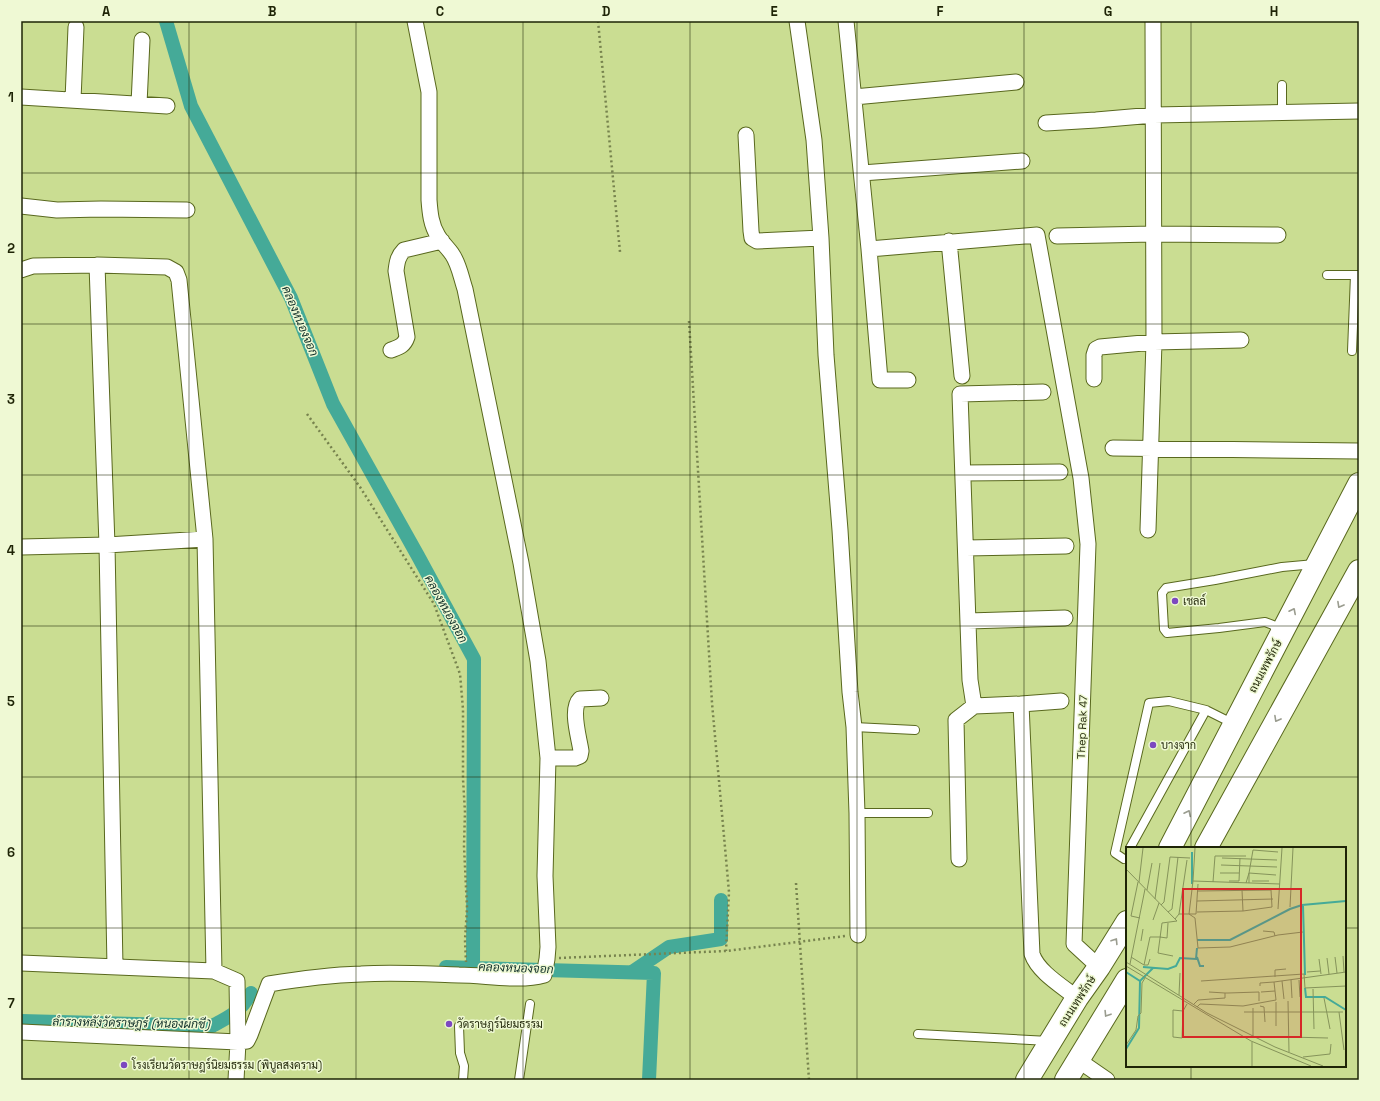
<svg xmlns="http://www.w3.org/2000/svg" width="1380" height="1101" font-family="'Space Grotesk',Sarabun,sans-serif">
<rect width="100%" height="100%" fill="#cadd92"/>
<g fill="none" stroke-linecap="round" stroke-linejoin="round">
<path stroke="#45aa98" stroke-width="14" d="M166,21L191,106L291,298L333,404L418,556L474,659L473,968L654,973L649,1080
M446,967L473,968
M632,972L669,947L721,939V900
M21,1021L212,1026C231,1016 240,1012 251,993"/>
<defs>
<path id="service" d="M1282,85V113
M1327,275H1359
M1352,351L1355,275
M1279,633L1273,625L1265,622L1219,628L1167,633L1164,629L1162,593L1166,588L1215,580L1282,567L1315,564
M854,727L915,730
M857,813H928
M1130,848L1206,710L1234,724
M1124,859L1115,853L1149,703L1169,701L1206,710
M459,1026L460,1053L464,1066L463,1080
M918,1034L1049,1041
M519,1080L530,1004"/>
<path id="minor" d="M797,21L814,140L821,238L826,355L840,530L850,692L854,727L857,813L858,935
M846,21L869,249L1037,235L1081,478L1088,544L1074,944L1099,967
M21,97L167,106
M854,97L1016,82
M73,100L76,27
M139,104L142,40
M1046,123L1096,120L1154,115L1359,111
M746,135L751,231L752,238L757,241L821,238
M862,173L1022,161
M21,206L57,210L101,209L187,210
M1057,236L1153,234L1278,235
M949,241L962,376
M869,249L880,380H908
M97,265L107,545L115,967
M21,270L33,266L97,265L167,267L176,272L179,280L205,539L214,971
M391,350C399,347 404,346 407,337L396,271C397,262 398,256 404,250L442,241
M1094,379V355L1096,349L1100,347L1154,342L1241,340
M1043,392L960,394L970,680L974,706L1021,704L1032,954C1038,972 1062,986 1077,998
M1113,448L1359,451
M963,473L1060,472
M1148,530L1154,342L1153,21
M21,547L107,545L205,539
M966,548L1066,546
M968,621L1065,618
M1021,704L1061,701
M548,758H575L580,756L581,751C579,737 570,709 580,699L601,698
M959,859L956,720L974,706
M21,963L214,971L237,981L238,1042L236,1080
M21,1032L238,1042L247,1041L250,1035L269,984C299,979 330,975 361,974C393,972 426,974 459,975C485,975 520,982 544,975L547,959L548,947L545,876L548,758L538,661L521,563L465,289C461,277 459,264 452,254C448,248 442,243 438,236C431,225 430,213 429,200V92L415,21
M1078,1060L1107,1080"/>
<path id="secondary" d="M1170,848L1359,484
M1206,848L1359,571
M1027,1080L1077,998L1099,967L1127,922
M1066,1080L1127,980"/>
</defs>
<use href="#service" stroke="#59681e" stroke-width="10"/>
<use href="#minor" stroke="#59681e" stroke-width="17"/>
<use href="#secondary" stroke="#59681e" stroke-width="24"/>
<path stroke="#77834e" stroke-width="2.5" stroke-dasharray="2 3" stroke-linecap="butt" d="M598,21L620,252
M689,321L712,703L729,892L726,951
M307,414L360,487L434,604L460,674L463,709V779L465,812L464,846L467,908L465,940L466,962
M796,883L809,1080
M559,958L726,951L845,936"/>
<use href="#service" stroke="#fff" stroke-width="8"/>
<use href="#minor" stroke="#fff" stroke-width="15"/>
<use href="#secondary" stroke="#fff" stroke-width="22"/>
</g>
<defs><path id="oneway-chevron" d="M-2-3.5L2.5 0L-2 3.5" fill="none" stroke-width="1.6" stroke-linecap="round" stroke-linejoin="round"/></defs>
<g stroke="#9a9c8f">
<use href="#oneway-chevron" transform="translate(1340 605) rotate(119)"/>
<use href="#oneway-chevron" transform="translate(1293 611) rotate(-63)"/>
<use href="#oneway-chevron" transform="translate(1277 719) rotate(119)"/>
<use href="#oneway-chevron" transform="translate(1188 813) rotate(-63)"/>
<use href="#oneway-chevron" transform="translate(1115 941) rotate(-58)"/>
<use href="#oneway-chevron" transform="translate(1107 1014) rotate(122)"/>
</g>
<path fill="none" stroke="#1e2406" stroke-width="1" stroke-opacity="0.55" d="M189,21V1080M356,21V1080M523,21V1080M690,21V1080M857,21V1080M1024,21V1080M1191,21V848M21,173H1359M21,324H1359M21,475H1359M21,626H1359M21,777H1359M21,928H1127M1345,928H1359M1191,1066V1080"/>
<g fill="#7c48c0" stroke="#eff9d4" stroke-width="1.5">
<circle cx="1175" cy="601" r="4"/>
<circle cx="1153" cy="745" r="4"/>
<circle cx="449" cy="1024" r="4"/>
<circle cx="124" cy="1065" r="4"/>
</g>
<g text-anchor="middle" stroke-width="3" stroke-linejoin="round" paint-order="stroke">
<g font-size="11" fill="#1e2406" stroke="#eff9d4" text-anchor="start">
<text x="1183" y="605">เชลล์</text>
<text x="1161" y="749">บางจาก</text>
<text x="457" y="1028">วัดราษฎร์นิยมธรรม</text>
<text x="132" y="1069">โรงเรียนวัดราษฎร์นิยมธรรม (พิบูลสงคราม)</text>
</g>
<g font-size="11" fill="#1e2406" stroke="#eff9d4">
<text transform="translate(1265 666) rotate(-62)" y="4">ถนนเทพรักษ์</text>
<text transform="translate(1082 727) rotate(-88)" y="4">Thep Rak 47</text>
<text transform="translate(1077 1001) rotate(-57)" y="4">ถนนเทพรักษ์</text>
</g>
<g font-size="12" font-style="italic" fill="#11302a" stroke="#eff9d4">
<text transform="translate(300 321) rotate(67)" y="4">คลองหนองจอก</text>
<text transform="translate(446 609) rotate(61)" y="4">คลองหนองจอก</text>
<text transform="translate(516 968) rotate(2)" y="4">คลองหนองจอก</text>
<text transform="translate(131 1023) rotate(1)" y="4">ลำรางหลังวัดราษฎร์ (หนองผักชี)</text>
</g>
</g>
<g transform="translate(1126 847)">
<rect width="220" height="220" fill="#cadd92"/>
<path fill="none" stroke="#45aa98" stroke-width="2" d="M66,37V5M177,59L179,128M71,93H104L164,62L176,58L220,54M71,110L74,119H78M17,120L42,122L50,119L54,111L70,112L71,101M0,125L14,134L27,121M179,141L180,150H199L220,163M0,202L13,181L14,134"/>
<path fill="none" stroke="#85935a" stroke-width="1" d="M69,1L67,34L154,37M96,11L151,13M95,18L151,20M0,22L51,74L36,76L32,106L47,109M94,26H113M150,28L123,26L127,3L152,5M103,34H113L114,11M126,34H143M12,35L5,69L14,71M13,35L17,1M87,35L89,9H120M120,36L123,26V36M21,43L26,16M116,43L117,64M29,52L34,16M71,54L147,52M35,58L38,55L44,10L64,11M164,60L167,1M152,62L156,1M42,65L46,62L52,10M71,65L117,64L146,60L145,43L72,44M53,67H70L72,37M63,67L69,71L72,101L104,100L152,88L177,85M63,67L67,34M49,72L53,67L61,13M27,73L33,56M137,84L148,85L149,89M34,90L41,91L42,76M15,94L17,82M217,109L218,125M5,110L18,118H22L24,112M209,110L211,126M201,111L203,127M193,112L195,127M0,115L81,166L149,200L197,219M4,117L19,42M18,118L24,90H35M0,119L125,194L185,219M181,125L194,124M149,130V123L160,122M165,133L166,151M173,133L174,150M75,134L178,127L179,141L220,139M156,134L158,152M134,139V136L148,135M187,142L188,182M83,145L99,146M135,145L149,144M53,148L54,126M198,151L204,182M175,152V178M162,154L163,205M150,155V179M68,157L72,153L99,151V146H102L133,145V154M134,159L138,160L139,175M71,160L74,157L117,159L150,153L148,135L220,125M57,164L47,163V190L56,191L57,164L61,157M118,165H217M213,165L218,203M127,189V161M163,190L202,191M0,198L10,183L12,169L15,166L16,136L19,131M177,210L204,207L205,197M126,219V195"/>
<path fill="#d62828" fill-opacity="0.15" stroke="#d62828" stroke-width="2" d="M57,42H175V190H57Z"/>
<rect width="220" height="220" fill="none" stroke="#1e2406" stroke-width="2"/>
</g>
<rect width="1380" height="1101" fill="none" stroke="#eff9d4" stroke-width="44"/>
<rect x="22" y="22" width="1336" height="1057" fill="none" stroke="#1e2406" stroke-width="1.5"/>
<g font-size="13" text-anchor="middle" font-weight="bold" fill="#1e2406">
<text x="106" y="16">A</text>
<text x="272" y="16">B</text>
<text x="440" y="16">C</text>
<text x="606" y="16">D</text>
<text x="774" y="16">E</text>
<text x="940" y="16">F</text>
<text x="1108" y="16">G</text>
<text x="1274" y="16">H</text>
<text x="11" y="102">1</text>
<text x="11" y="253">2</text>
<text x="11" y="404">3</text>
<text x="11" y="555">4</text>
<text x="11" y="706">5</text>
<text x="11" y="857">6</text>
<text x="11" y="1008">7</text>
</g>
</svg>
